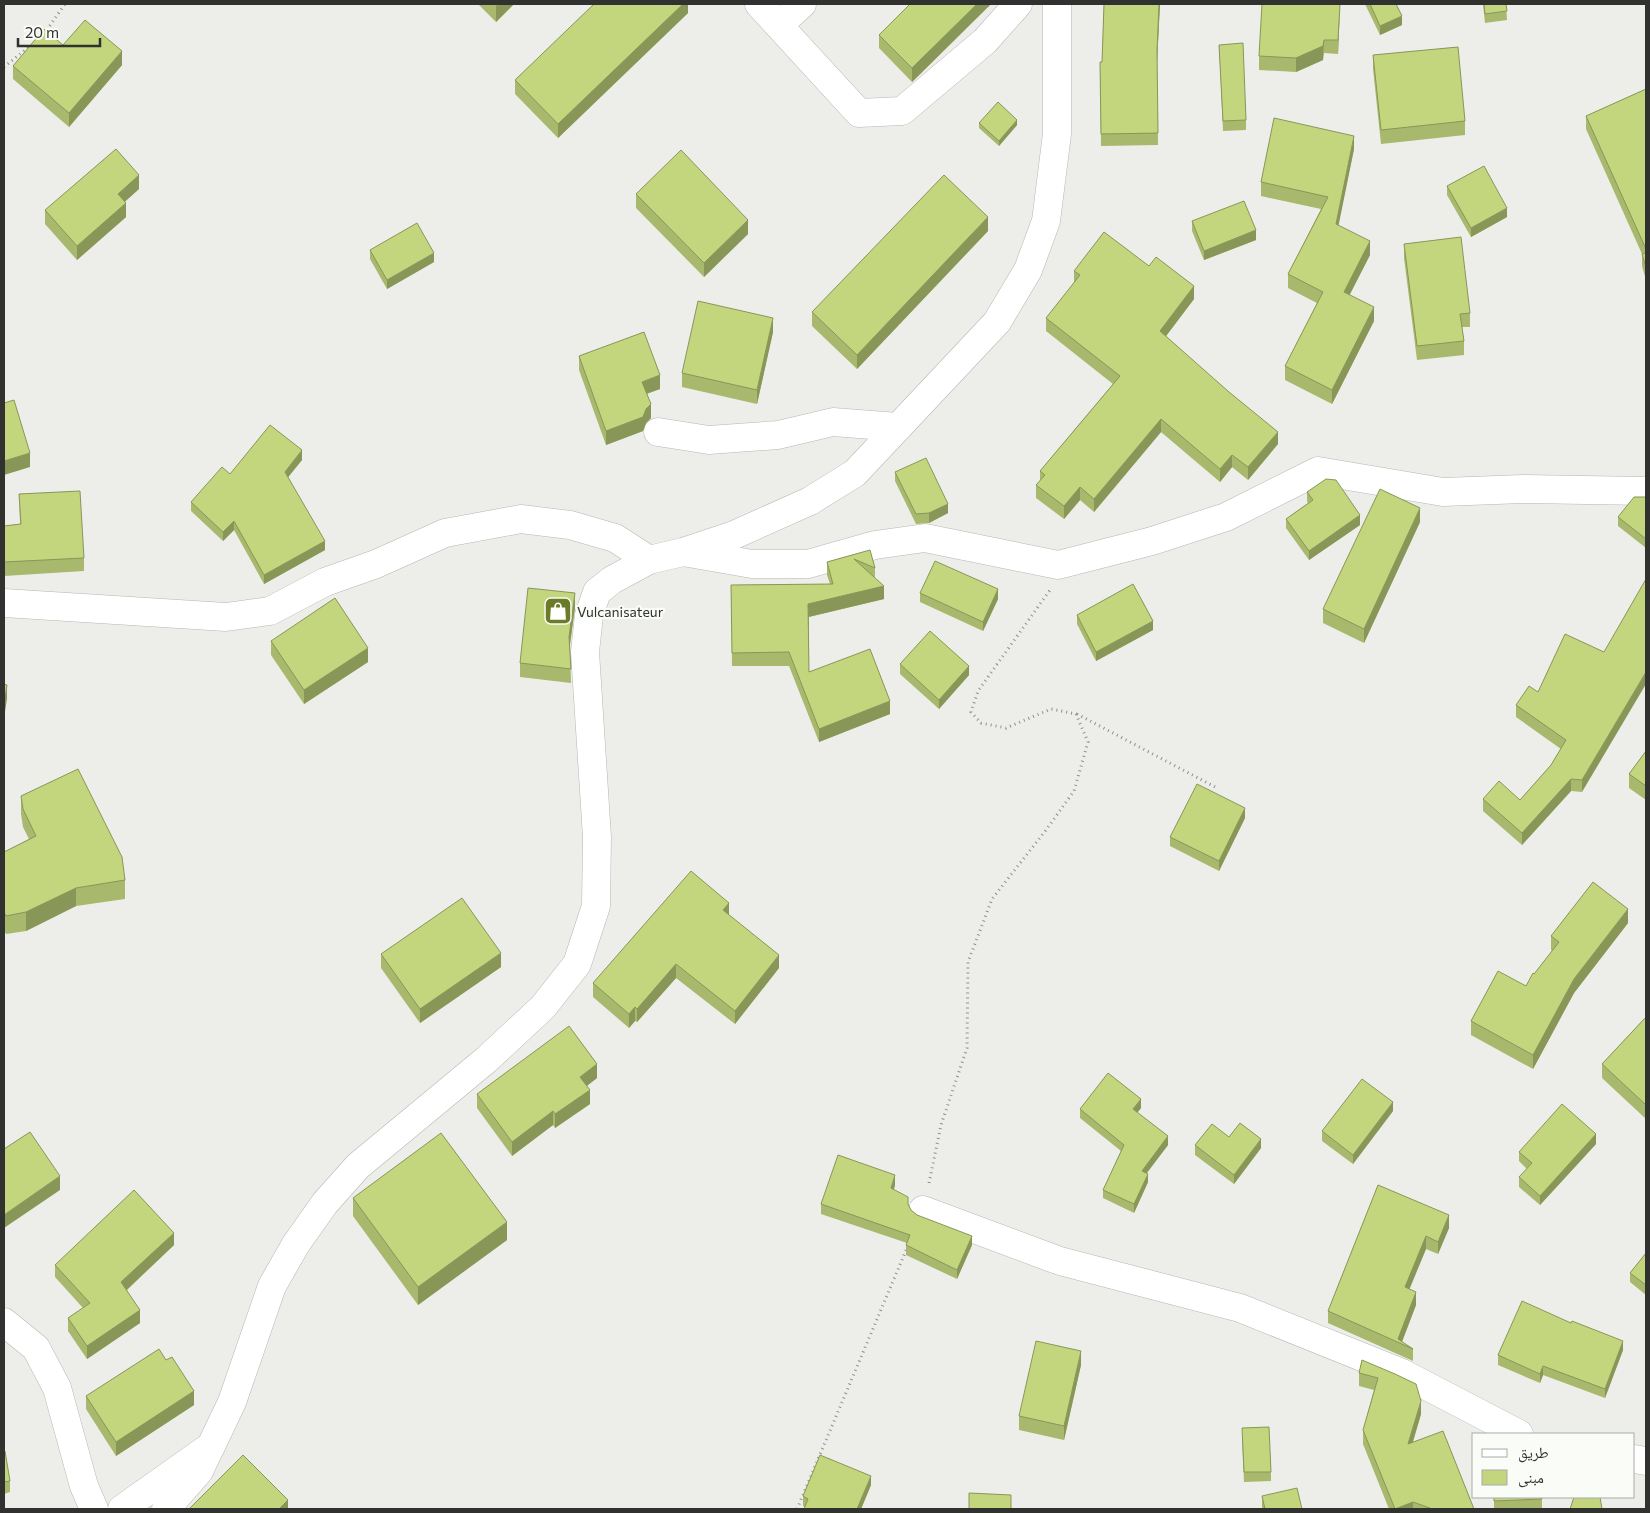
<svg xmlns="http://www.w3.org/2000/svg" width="1650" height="1513" font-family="Commissioner,'Noto Naskh Arabic',sans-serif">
	<rect width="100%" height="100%" fill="#edeeea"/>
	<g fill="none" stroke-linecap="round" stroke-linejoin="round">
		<g stroke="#b6b7b4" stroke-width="29">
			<g id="minor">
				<polyline points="759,4 859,113 902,111 985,41 1018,4"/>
				<polyline points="779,25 802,4"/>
				<polyline points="658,432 709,440 778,435 833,422 898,427"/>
				<polyline points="683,552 752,564 808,564 875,545 925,538 1058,565 1152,541 1226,517 1318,471 1443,492 1523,489 1646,491"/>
				<polyline points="4,603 226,617 270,611 325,582 376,564 445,533 521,519 570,525 615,538 649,560"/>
				<polyline points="923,1210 1060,1261 1240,1308 1402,1373 1519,1434"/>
				<polyline points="4,1322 36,1348 57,1388 84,1486 94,1509"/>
				<polyline points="1634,1459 1646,1461"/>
				<polyline points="122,1509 211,1446"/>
			</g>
		</g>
		<g stroke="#b6b7b4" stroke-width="29">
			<polyline id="major" points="166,1509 199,1471 232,1402 272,1286 296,1244 325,1203 358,1166 486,1060 543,1007 577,964 596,906 597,837 585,652 589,615 597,592 612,580 649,560 683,552 734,535 810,501 855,473 997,322 1028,270 1046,221 1057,134 1057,4"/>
		</g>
		<g stroke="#8f908d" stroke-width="3" stroke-dasharray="1 4" stroke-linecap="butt">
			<polyline points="44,34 65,4"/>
			<polyline points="4,67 30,46"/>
			<polyline points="1077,714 1217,788"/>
			<polyline points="929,1183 941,1125 967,1048 968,962 992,899 1046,830 1074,791 1088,742 1076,714 1051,709 1006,728 981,723 971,712 978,691 1050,590"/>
			<polyline points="797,1509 907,1248"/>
		</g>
		<use href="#minor" stroke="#fff" stroke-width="28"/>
		<use href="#major" stroke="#fff" stroke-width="28"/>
	</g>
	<g fill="#a8b86c">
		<polygon points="478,4 514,4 496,22"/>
		<polygon points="688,4 688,13 558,138 515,94 515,80"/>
		<polygon points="990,4 990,5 912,82 879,48 879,35"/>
		<polygon points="1104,4 1160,4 1157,60 1158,145 1101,146 1100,74 1102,62"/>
		<polygon points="1340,4 1338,54 1324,53 1323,60 1296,72 1259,70 1259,56"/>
		<polygon points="1365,4 1396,4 1402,25 1380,35"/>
		<polygon points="1483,4 1506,4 1507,20 1485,23"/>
		<polygon points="63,45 122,65 69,127 13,79 13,66"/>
		<polygon points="1219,45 1246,120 1246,130 1223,131"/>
		<polygon points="1373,55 1465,121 1465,135 1381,144 1373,69"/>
		<polygon points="1646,89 1646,280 1642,266 1642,254 1586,129 1586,116"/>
		<polygon points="979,123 1017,125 999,146 979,128"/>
		<polygon points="1354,149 1338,225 1370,255 1349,295 1374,321 1332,404 1285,380 1285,366 1317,303 1288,288 1288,274 1321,209 1261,196 1261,182"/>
		<polygon points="1447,186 1507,217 1471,237 1447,195"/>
		<polygon points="139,189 125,201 126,217 77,260 45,224 45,210"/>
		<polygon points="636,194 748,234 704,277 636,208"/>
		<polygon points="1192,221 1256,240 1204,260 1192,231"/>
		<polygon points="988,231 857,369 812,326 812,312"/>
		<polygon points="1404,244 1470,313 1470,327 1462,327 1464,341 1464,355 1417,360 1404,258"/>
		<polygon points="370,250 434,262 387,289 370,259"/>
		<polygon points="1149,266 1194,299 1166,336 1278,444 1248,480 1232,467 1220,482 1161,432 1094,512 1080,500 1064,519 1036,498 1036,485 1040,481 1040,471 1113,384 1046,331 1046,318 1074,283 1074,271"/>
		<polygon points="773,332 757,404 682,387 682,373"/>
		<polygon points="579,356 660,389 647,394 651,418 646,423 643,431 606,445 579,370"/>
		<polygon points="302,460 288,477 325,550 264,584 234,530 223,541 191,511 191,502 230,474"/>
		<polygon points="895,472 948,513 929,523 916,524 895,481"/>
		<polygon points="1307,492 1360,525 1309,560 1286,528 1286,519 1308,503 1307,501"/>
		<polygon points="19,494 84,558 84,571 4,576 4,526 20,524"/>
		<polygon points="1646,497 1646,548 1618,526 1618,517"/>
		<polygon points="1420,522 1364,643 1323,623 1323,609"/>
		<polygon points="870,550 875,568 875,578 884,599 809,617 809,672 890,714 819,742 789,666 732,666 731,585 830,584 827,575 827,562"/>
		<polygon points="920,593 998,599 983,631 920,602"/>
		<polygon points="575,607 570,646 571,683 520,677 520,663"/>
		<polygon points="1077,615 1153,630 1096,661 1077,624"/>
		<polygon points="271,641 368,662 304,704 271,655"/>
		<polygon points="1604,652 1582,792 1571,791 1522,845 1483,811 1483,799 1520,800 1551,765 1561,749 1516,717 1516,705"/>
		<polygon points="900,664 969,675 939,709 900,674"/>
		<polygon points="1646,751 1646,800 1629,788 1629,774"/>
		<polygon points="21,796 125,880 125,899 76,906 26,931 6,934 4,930 4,852 29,839 23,827 21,814"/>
		<polygon points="1245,818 1219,871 1170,846 1170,837"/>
		<polygon points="729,915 779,968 735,1024 676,978 637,1022 635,1021 629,1028 593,997 593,983"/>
		<polygon points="1628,923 1574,993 1533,1069 1471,1035 1471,1021 1526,986 1552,951 1551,950 1551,936"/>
		<polygon points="381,954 501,967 420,1023 381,968"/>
		<polygon points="1646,1017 1646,1119 1602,1078 1602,1064"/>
		<polygon points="597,1078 587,1086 590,1104 555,1128 553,1125 512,1156 477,1108 477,1094"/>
		<polygon points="1141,1108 1137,1113 1168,1145 1147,1173 1148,1182 1134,1213 1103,1198 1103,1190 1121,1151 1080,1118 1080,1109"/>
		<polygon points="1393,1111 1353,1164 1322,1141 1322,1131"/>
		<polygon points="1229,1137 1261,1148 1234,1184 1195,1155 1195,1145"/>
		<polygon points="1596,1144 1540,1205 1519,1187 1519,1177 1527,1169 1519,1161 1519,1152"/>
		<polygon points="895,1185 894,1190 908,1205 911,1210 917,1215 972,1245 957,1279 906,1255 906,1245 907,1243 821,1214 821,1204"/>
		<polygon points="1378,1185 1449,1228 1438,1254 1426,1249 1409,1289 1416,1305 1402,1342 1413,1349 1413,1361 1328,1323 1328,1311"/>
		<polygon points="353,1198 507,1240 418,1305 353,1216"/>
		<polygon points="174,1245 127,1290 140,1323 87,1359 68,1331 68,1318 83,1308 55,1277 55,1265"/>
		<polygon points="1646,1253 1646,1295 1630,1282 1630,1273"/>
		<polygon points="1623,1350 1605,1398 1543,1375 1540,1383 1498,1365 1498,1355"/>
		<polygon points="166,1360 194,1405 116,1456 86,1409 86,1396"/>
		<polygon points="1362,1360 1421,1414 1413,1442 1474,1509 1389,1509 1363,1444 1363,1430 1374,1390 1359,1386 1359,1373"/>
		<polygon points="1081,1365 1064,1440 1019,1430 1019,1416"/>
		<polygon points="1242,1437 1271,1472 1271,1481 1244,1482"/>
		<polygon points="4,1451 10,1481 10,1492 4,1494 4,1505"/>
		<polygon points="871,1485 861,1509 804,1509 805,1507 803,1506 803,1496"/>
		<polygon points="1262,1496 1302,1509 1262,1509"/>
		<polygon points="1494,1497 1542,1497 1542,1508 1494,1509"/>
	</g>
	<g fill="#889658">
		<polygon points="498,4 514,4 496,22 496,6"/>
		<polygon points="683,4 688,4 688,13 558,138 558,124"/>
		<polygon points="977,4 990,4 990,5 912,82 912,68"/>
		<polygon points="1159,4 1160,4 1157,63 1157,51"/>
		<polygon points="1340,4 1338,54 1338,40"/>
		<polygon points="1402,16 1402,25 1380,35 1380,26"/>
		<polygon points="1324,40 1323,60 1296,72 1296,58"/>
		<polygon points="122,51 122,65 69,127 69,113"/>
		<polygon points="1017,120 1017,125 999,146 999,141"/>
		<polygon points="1354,136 1354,149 1336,238 1336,224"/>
		<polygon points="139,175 139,189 118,208 118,194"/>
		<polygon points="126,203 126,217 77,260 77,246"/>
		<polygon points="1507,208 1507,217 1471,237 1471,228"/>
		<polygon points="988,217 988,231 857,369 857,355"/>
		<polygon points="748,220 748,234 704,277 704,263"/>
		<polygon points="1256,230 1256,240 1204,260 1204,251"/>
		<polygon points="1370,241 1370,255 1344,306 1344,292"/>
		<polygon points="434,253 434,262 387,289 387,280"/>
		<polygon points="1194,286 1194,299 1160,344 1160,331"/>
		<polygon points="1374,307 1374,321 1332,404 1332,390"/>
		<polygon points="773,318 773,332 757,404 757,390"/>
		<polygon points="660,375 660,389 642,395 642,382"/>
		<polygon points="651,404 651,418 646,423 643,431 606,445 606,431 646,409"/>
		<polygon points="1161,419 1161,432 1094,512 1094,499"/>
		<polygon points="1278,432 1278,444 1248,480 1248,467"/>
		<polygon points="302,450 302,460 285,481 285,472"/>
		<polygon points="30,453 30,467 4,475 4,461"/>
		<polygon points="1232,455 1232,467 1220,482 1220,469"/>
		<polygon points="1080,487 1080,500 1064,519 1064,506"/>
		<polygon points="948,504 948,513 929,523 929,513"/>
		<polygon points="1420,508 1420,522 1364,643 1364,629"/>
		<polygon points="1360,515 1360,525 1309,560 1309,551"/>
		<polygon points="234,521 234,530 223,541 223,532"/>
		<polygon points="325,541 325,550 264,584 264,575"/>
		<polygon points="884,586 884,599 808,617 808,604"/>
		<polygon points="998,589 998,599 983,631 983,622"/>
		<polygon points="575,593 575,607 569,650 569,637"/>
		<polygon points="1153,621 1153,630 1096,661 1096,652"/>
		<polygon points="368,648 368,662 304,704 304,690"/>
		<polygon points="969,666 969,675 939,709 939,700"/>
		<polygon points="1646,672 1646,684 1582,792 1582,780"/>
		<polygon points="7,685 7,699 4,718 4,704"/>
		<polygon points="890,701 890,714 819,742 819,729"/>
		<polygon points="1571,779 1571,791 1522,845 1522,833"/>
		<polygon points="1245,808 1245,818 1219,871 1219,861"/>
		<polygon points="76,888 76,906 26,931 26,912"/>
		<polygon points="729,903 729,917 723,910"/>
		<polygon points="1628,909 1628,923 1574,993 1533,1069 1533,1055 1574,979"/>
		<polygon points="501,953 501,967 420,1023 420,1009"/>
		<polygon points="779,955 779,968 735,1024 735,1011"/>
		<polygon points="676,964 676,978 637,1022 637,1009"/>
		<polygon points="635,1007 635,1021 629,1028 629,1014"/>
		<polygon points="597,1064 597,1078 580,1091 580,1077"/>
		<polygon points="590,1090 590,1104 555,1128 555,1114"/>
		<polygon points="1141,1099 1141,1108 1133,1118 1133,1109"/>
		<polygon points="1393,1102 1393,1111 1353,1164 1353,1155"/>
		<polygon points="553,1111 553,1125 512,1156 512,1142"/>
		<polygon points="1596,1134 1596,1144 1540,1205 1540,1196"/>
		<polygon points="1168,1136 1168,1145 1142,1179 1142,1171"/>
		<polygon points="1261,1139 1261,1148 1234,1184 1234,1175"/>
		<polygon points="1148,1174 1148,1182 1134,1213 1134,1204"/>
		<polygon points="895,1175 895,1185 891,1198 891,1188"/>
		<polygon points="60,1176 60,1190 4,1228 4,1215"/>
		<polygon points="1449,1215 1449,1228 1438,1254 1438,1242"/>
		<polygon points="507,1222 507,1240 418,1305 418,1287"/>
		<polygon points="174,1233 174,1245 121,1295 121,1282"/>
		<polygon points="972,1236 972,1245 957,1279 957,1270"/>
		<polygon points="1426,1236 1426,1249 1405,1300 1405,1287"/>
		<polygon points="1416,1292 1416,1305 1401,1344 1398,1339"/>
		<polygon points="140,1310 140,1323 87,1359 87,1346"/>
		<polygon points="1623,1341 1623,1350 1605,1398 1605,1389"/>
		<polygon points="1081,1351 1081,1365 1064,1440 1064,1426"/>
		<polygon points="1543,1366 1543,1375 1540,1383 1540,1374"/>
		<polygon points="194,1391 194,1405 116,1456 116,1442"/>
		<polygon points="1421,1401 1421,1414 1408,1458 1408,1444"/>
		<polygon points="871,1476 871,1485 861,1509 857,1509"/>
		<polygon points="288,1500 288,1509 279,1509"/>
		<polygon points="1413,1502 1413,1509 1396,1509"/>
	</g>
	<g fill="#c3d67e" stroke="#889658">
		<polygon points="594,4 683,4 558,124 515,80"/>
		<polygon points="910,4 977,4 912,68 879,35"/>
		<polygon points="1104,4 1159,4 1157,51 1158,133 1101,134 1100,62 1102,62"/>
		<polygon points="1262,4 1340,4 1338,40 1324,40 1323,46 1296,58 1259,56"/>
		<polygon points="1370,4 1396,4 1402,16 1380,26"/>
		<polygon points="1484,4 1506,4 1507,11 1485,14"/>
		<polygon points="85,20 122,51 69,113 13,66 44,29 63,45"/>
		<polygon points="1243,43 1246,120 1223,121 1219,45"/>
		<polygon points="1458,47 1465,121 1381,130 1373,55"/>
		<polygon points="1646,89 1646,249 1586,116"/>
		<polygon points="998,102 1017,120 999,141 979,123"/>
		<polygon points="1274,118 1354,136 1336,224 1370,241 1344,292 1374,307 1332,390 1285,366 1323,292 1288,274 1328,197 1261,182"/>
		<polygon points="116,149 139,175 118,194 126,203 77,246 45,210"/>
		<polygon points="681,150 748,220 704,263 636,194"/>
		<polygon points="1484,166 1507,208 1471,228 1447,186"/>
		<polygon points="944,175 988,217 857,355 812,312"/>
		<polygon points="1244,201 1256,230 1204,251 1192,221"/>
		<polygon points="417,223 434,253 387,280 370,250"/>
		<polygon points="1104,232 1149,266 1156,257 1194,286 1160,331 1229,392 1278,432 1248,467 1232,455 1220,469 1161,419 1094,499 1080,487 1064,506 1036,485 1045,475 1040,471 1120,376 1046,318 1080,275 1074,271"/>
		<polygon points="1461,237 1470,313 1460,314 1464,341 1417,346 1404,244"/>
		<polygon points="1646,253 1646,267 1642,254"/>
		<polygon points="698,301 773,318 757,390 682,373"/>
		<polygon points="644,332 660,375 642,382 651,404 646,409 643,417 606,431 579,356"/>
		<polygon points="14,400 30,453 4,461 4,403"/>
		<polygon points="270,425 302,450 285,472 325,541 264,575 234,521 223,532 191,502 222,467 230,474"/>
		<polygon points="926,458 948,504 929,513 916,514 895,472"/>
		<polygon points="1326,479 1336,480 1360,515 1309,551 1286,519 1313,500 1307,492"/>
		<polygon points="1380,489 1420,508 1364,629 1323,609"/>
		<polygon points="80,491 84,558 4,562 4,526 21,524 19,494"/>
		<polygon points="1634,497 1646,497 1646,539 1618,517"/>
		<polygon points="870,550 875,568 854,559 884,586 808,604 809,672 870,649 890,701 819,729 789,652 732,653 731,585 833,584 827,562"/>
		<polygon points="935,561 998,589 983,622 920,593"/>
		<polygon points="1646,579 1646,672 1582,780 1571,779 1522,833 1483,799 1499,781 1520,800 1551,765 1566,740 1516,705 1529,686 1538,692 1565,634 1604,652"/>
		<polygon points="1133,584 1153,621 1096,652 1077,615"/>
		<polygon points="528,588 575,593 569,637 571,669 520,663"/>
		<polygon points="335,598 368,648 304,690 271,641"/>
		<polygon points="930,631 969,666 939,700 900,664"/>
		<polygon points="4,684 7,685 4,704"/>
		<polygon points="1646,751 1646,786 1629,774"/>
		<polygon points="78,769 122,857 125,880 76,888 26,912 6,916 4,912 4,852 36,836 23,809 21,796"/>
		<polygon points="1197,784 1245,808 1219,861 1170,837"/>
		<polygon points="691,871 729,903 723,910 779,955 735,1011 676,964 637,1009 635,1007 629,1014 593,983"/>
		<polygon points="1593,882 1628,909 1574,979 1533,1055 1471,1021 1498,971 1526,986 1533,973 1534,974 1559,942 1551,936"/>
		<polygon points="462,898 501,953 420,1009 381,954"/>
		<polygon points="1646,1017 1646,1105 1602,1064"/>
		<polygon points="569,1026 597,1064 580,1077 590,1090 555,1114 553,1111 512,1142 477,1094"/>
		<polygon points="1108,1073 1141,1099 1133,1109 1168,1136 1142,1171 1148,1174 1134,1204 1103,1190 1124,1145 1080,1109"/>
		<polygon points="1362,1079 1393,1102 1353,1155 1322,1131"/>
		<polygon points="1562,1104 1596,1134 1540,1196 1519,1177 1532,1163 1519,1152"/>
		<polygon points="1240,1123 1261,1139 1234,1175 1195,1145 1212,1124 1229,1137"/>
		<polygon points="30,1132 60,1176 4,1215 4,1149"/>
		<polygon points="441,1133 507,1222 418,1287 353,1198"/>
		<polygon points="838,1155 895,1175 891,1188 908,1197 908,1204 911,1210 917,1215 972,1236 957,1270 906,1245 910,1235 821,1204"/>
		<polygon points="1378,1185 1449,1215 1438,1242 1426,1236 1405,1287 1416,1292 1398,1339 1413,1349 1328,1311"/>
		<polygon points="134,1190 174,1233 121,1282 140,1310 87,1346 68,1318 90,1303 55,1265"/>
		<polygon points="1646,1253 1646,1285 1630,1273"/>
		<polygon points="1522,1301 1571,1323 1572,1321 1623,1341 1605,1389 1543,1366 1540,1374 1498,1355"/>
		<polygon points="1036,1341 1081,1351 1064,1426 1019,1416"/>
		<polygon points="159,1349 166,1360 172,1357 194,1391 116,1442 86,1396"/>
		<polygon points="1362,1360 1395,1374 1416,1384 1421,1401 1408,1444 1443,1431 1474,1509 1430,1509 1430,1508 1413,1502 1395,1509 1363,1430 1378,1378 1359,1373"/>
		<polygon points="1269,1427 1271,1472 1244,1472 1242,1428"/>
		<polygon points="4,1451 5,1451 10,1481 4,1482"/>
		<polygon points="243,1455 288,1500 279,1509 189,1509"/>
		<polygon points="820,1455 871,1476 857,1509 804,1509 808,1499 803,1496"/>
		<polygon points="1297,1488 1302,1509 1265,1509 1262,1496"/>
		<polygon points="969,1493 1011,1495 1011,1509 969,1509"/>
		<polygon points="1494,1497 1542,1497 1542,1499 1494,1501"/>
		<polygon points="1574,1497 1600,1497 1602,1509 1570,1509"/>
	</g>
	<defs>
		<g id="shop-square" transform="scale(1.4375)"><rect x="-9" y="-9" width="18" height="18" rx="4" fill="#6c7b28" stroke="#fafcf8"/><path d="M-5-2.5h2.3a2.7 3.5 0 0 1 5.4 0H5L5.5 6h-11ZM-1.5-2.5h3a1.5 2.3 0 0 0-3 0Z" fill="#fff"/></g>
	</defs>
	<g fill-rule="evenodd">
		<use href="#shop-square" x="558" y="611"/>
	</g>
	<g text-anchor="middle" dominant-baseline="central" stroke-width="4.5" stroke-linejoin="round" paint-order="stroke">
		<g font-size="14" fill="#313230" stroke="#fafcf8" text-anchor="start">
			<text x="577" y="611">Vulcanisateur</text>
		</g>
	</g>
	<rect width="1650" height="1513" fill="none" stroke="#313230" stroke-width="10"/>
	<rect x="1472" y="1433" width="162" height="65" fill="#fafcf8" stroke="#aaaba8"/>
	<rect x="1482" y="1449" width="25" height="8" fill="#ffffff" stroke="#aaaba8"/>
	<text x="1518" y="1458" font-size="15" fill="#313230">طريق</text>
	<rect x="1482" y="1470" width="25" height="15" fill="#c3d67e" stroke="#aaaba8"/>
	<text x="1518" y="1483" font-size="15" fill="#313230">مبنى</text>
	<path d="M18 38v8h82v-8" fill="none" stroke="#313230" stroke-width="2.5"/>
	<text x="25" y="38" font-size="15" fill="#313230" stroke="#fafcf8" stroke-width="4" paint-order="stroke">20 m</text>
</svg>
